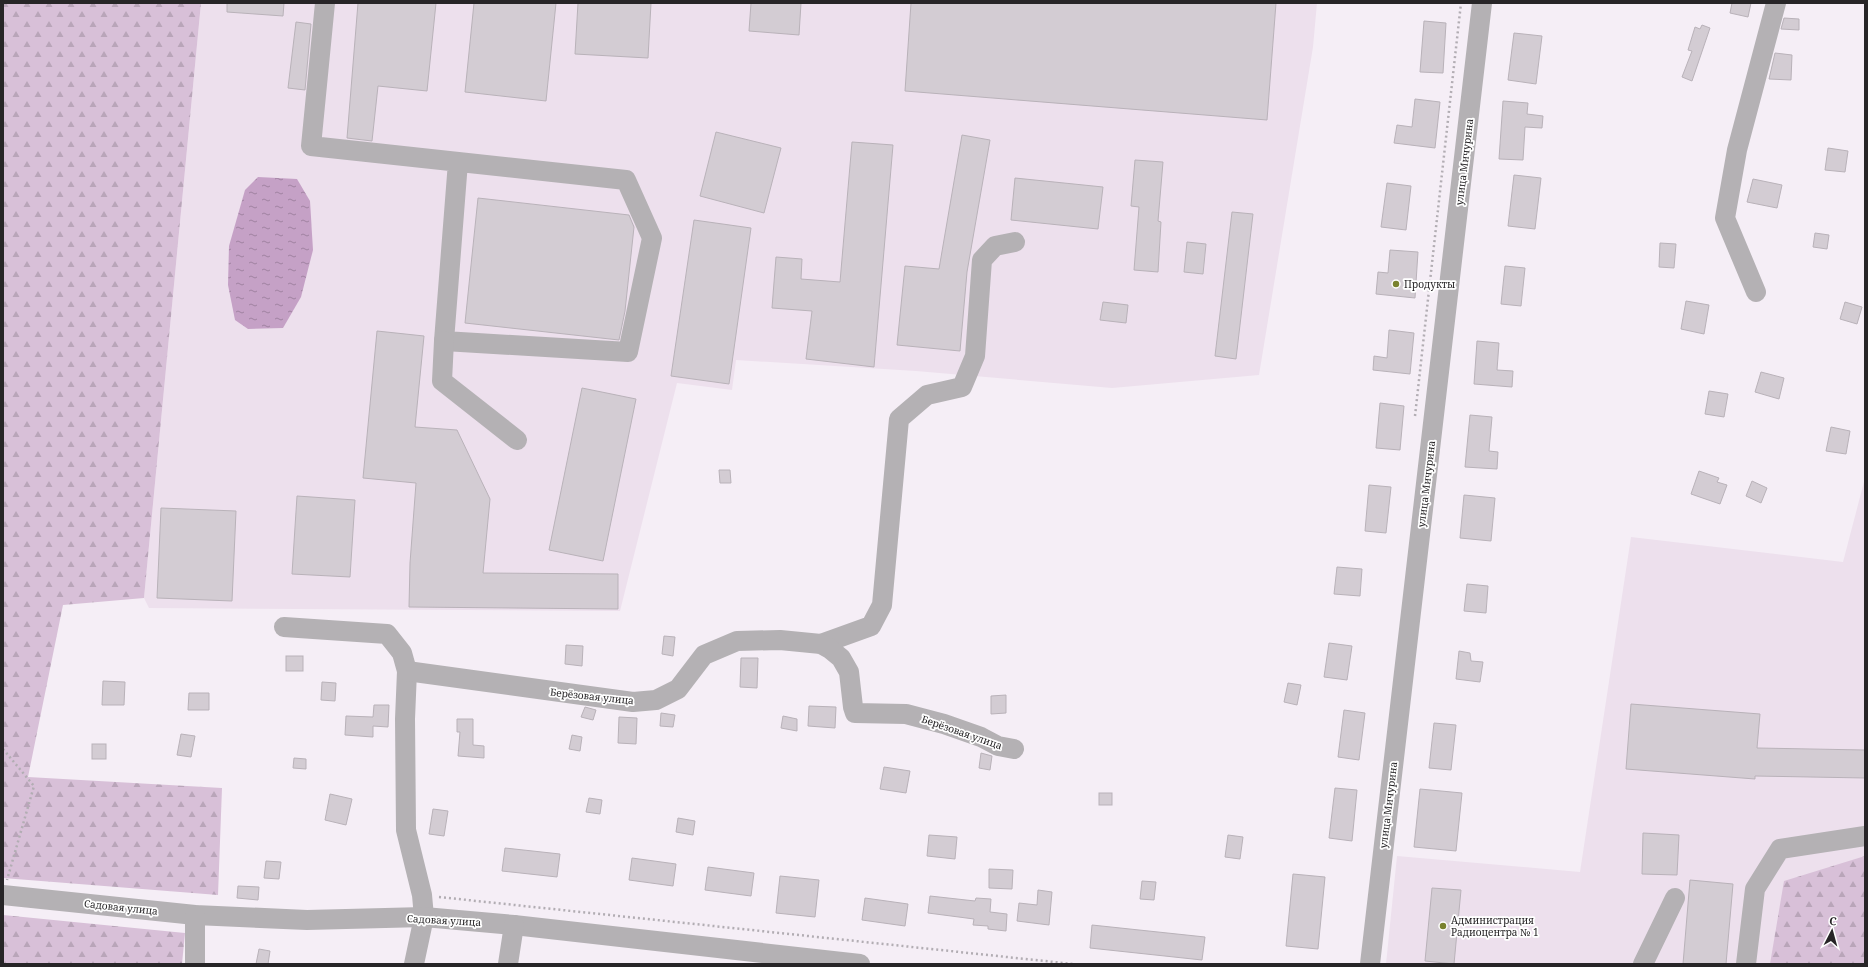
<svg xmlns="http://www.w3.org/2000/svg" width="1868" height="967" font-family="'Noto Serif',serif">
	<defs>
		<pattern id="forest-firs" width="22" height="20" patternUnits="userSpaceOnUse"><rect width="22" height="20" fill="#d8c0d8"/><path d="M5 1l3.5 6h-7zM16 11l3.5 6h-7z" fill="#b9a5b9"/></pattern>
		<pattern id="water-ripples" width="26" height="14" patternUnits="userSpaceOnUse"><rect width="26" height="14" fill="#c5a1c6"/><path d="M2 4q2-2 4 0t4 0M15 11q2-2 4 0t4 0" fill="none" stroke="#a083a1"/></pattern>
	</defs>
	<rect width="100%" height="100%" fill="#f5eef6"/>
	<g fill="#ede0ed">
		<polygon points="201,3 1317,3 1313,47 1259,375 1112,388 916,371 736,360 732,390 677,383 620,611 149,608 144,598"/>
		<polygon points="1865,478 1865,964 1386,964 1397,856 1580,872 1631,537 1843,562"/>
	</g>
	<g fill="url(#forest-firs)">
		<polygon points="3,3 201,3 144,598 63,605 28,777 222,788 218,895 3,878"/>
		<polygon points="1865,856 1865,964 1770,964 1784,881"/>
		<polygon points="3,915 185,933 182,964 3,964"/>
	</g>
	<polygon fill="url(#water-ripples)" points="258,177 297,179 310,201 313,250 301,297 283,328 248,329 235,320 228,285 229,246 245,190"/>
	<g fill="#d3ccd3" stroke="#b9b2b9">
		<polygon points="227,3 284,3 283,16 227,12"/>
		<polygon points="358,3 436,3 427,91 378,86 372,141 347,138"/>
		<polygon points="474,3 556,3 546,101 465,92"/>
		<polygon points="578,3 651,3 648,58 575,54"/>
		<polygon points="751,3 801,3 799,35 749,31"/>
		<polygon points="911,3 1276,3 1267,120 905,91"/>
		<polygon points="1732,3 1751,3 1748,17 1730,13"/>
		<polygon points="1784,18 1799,19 1799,30 1781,29"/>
		<polygon points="1424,21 1446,23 1443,73 1420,72"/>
		<polygon points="296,22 311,24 305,90 288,88"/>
		<polygon points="1702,25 1710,28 1692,81 1682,77 1692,51 1688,50 1695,27 1700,29"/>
		<polygon points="1514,33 1542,36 1536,84 1508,80"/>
		<polygon points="1775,53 1792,55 1791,80 1769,79"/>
		<polygon points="1415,99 1440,102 1435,148 1394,143 1397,125 1412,127"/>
		<polygon points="1503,101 1528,103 1527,114 1543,116 1542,128 1525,127 1523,160 1499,159"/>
		<polygon points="716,132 781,148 764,213 700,196"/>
		<polygon points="962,135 990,140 967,272 960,351 897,345 905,266 939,269"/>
		<polygon points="852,142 893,145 874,367 806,359 812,311 772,308 776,257 802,259 801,279 840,282"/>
		<polygon points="1828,148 1848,151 1845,172 1825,170"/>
		<polygon points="1135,160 1163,162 1158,221 1161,222 1158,272 1134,270 1139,207 1131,206"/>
		<polygon points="1514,175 1541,178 1535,229 1508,226"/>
		<polygon points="1015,178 1103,187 1098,229 1011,220"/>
		<polygon points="1753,179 1782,185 1777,208 1747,202"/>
		<polygon points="1387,183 1411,186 1406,230 1381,227"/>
		<polygon points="478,198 629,215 634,227 625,311 619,340 465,323"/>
		<polygon points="1232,212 1253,214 1236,359 1215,356"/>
		<polygon points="694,220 751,228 729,384 671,376"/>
		<polygon points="1815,233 1829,235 1827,249 1813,247"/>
		<polygon points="1187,242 1206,244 1203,274 1184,272"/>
		<polygon points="1660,243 1676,244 1674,268 1659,267"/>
		<polygon points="1390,250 1418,252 1415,298 1376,294 1378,272 1388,273"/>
		<polygon points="1505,266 1525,268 1521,306 1501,304"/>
		<polygon points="1686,301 1709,305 1704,334 1681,329"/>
		<polygon points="1103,302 1128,305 1126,323 1100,320"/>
		<polygon points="1845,302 1862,307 1857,324 1840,319"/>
		<polygon points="1389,330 1414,333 1410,374 1373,370 1374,356 1387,358"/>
		<polygon points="377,331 424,336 415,427 457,430 490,499 483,573 618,574 618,609 409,607 410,563 416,483 363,478"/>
		<polygon points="1477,341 1499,343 1497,370 1513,371 1512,387 1474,384"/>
		<polygon points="1761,372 1784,378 1779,399 1755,392"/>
		<polygon points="582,388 636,399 603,561 549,550"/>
		<polygon points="1709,391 1728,394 1724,417 1705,414"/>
		<polygon points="1380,403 1404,406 1400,450 1376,448"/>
		<polygon points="1470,415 1492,417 1489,451 1498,452 1497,469 1465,467"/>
		<polygon points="1831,427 1850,431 1846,454 1826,451"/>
		<polygon points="719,470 730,470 731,483 720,483"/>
		<polygon points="1699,471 1719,478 1717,482 1727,485 1720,504 1691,494"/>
		<polygon points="1752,481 1767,488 1761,503 1746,496"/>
		<polygon points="1369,485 1391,487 1386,533 1365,531"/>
		<polygon points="1464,495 1495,498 1491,541 1460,538"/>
		<polygon points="297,496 355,500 350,577 292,574"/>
		<polygon points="161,508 236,511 232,601 157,598"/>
		<polygon points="1337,567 1362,569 1360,596 1334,594"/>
		<polygon points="1467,584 1488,586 1486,613 1464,611"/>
		<polygon points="664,636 675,637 673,656 662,654"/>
		<polygon points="1329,643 1352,646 1347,680 1324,677"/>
		<polygon points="566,645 583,646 582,666 565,664"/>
		<polygon points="1459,651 1470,653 1471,661 1483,662 1480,682 1456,679"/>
		<rect x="286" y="656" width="17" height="15"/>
		<polygon points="741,658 758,658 757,688 740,687"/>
		<polygon points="103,681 125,682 124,705 102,705"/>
		<polygon points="322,682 336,683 335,701 321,700"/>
		<polygon points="1288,683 1301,685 1297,705 1284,702"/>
		<polygon points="189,693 209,693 209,710 188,710"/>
		<polygon points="1006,695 1006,713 991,714 991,696"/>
		<polygon points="1631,704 1760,714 1757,748 1865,750 1865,778 1755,776 1755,779 1626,769"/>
		<polygon points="374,705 389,705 388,727 373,726 373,737 345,735 346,716 373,717"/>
		<polygon points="809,706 836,707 835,728 808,726"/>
		<polygon points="585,707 596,710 593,720 581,717"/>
		<polygon points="1344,710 1365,713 1359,760 1338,757"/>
		<polygon points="661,713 675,715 673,727 660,726"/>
		<polygon points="783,716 797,719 797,731 781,728"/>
		<polygon points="619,717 637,718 636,744 618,743"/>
		<polygon points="457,719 473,719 473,745 484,746 484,758 458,756 460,732 457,732"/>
		<polygon points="1434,723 1456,725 1451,770 1429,768"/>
		<polygon points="181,734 195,736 191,757 177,755"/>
		<polygon points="572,735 582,737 580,751 569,749"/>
		<rect x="92" y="744" width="14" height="15"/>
		<polygon points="981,753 992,756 990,770 979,768"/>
		<polygon points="294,758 306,759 306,769 293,768"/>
		<polygon points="884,767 910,771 906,793 880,789"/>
		<polygon points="1335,788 1357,790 1352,841 1329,838"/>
		<polygon points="1420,789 1462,793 1456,851 1414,847"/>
		<rect x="1099" y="793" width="13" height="12"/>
		<polygon points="330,794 352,799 346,825 325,820"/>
		<polygon points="589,798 602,800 600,814 586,812"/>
		<polygon points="433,809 448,811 444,836 429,834"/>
		<polygon points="678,818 695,821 693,835 676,832"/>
		<polygon points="1643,833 1679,835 1677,875 1642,874"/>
		<polygon points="929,835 957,837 955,859 927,856"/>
		<polygon points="1228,835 1243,837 1240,859 1225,857"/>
		<polygon points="505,848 560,854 557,877 502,871"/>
		<polygon points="632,858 676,864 673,886 629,880"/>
		<polygon points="266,861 281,862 279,879 264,878"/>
		<polygon points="708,867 754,873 751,896 705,890"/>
		<polygon points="989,869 1013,870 1012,889 989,888"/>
		<polygon points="1293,874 1325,877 1318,949 1286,946"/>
		<polygon points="780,876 819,880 815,917 776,913"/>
		<polygon points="1690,880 1733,884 1726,964 1683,964"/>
		<polygon points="1142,881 1156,882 1154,900 1140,899"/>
		<polygon points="238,886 259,887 258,900 237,898"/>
		<polygon points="1432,888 1461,890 1454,964 1425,961"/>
		<polygon points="1038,890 1052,892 1049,925 1017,921 1019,903 1037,905"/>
		<polygon points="930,896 975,901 976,898 991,899 990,912 1007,914 1006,931 988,929 988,926 973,925 974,919 928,913"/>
		<polygon points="865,898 908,904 905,926 862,920"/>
		<polygon points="1092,925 1205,937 1202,960 1090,948"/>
		<polygon points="259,949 270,951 268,964 256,964"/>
	</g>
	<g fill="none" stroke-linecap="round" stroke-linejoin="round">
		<g stroke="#b2adb3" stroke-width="2.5" stroke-dasharray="2 3" stroke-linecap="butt">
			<polyline points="1415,416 1461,3"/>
			<polyline points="3,749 34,786 7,880"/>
			<polyline points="439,897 1073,964"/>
		</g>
		<g stroke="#b4b1b4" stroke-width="20">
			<polyline points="325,3 311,146 626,180 652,238 628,352 444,341 458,162"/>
			<polyline points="1756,292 1725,218 1737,150 1776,3"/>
			<polyline points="444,341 442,381 517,440"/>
			<polyline points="284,627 387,634 402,653 407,671 405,719 406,830 422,895 424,917 414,964"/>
			<polyline points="821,644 871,626 882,605 899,419 927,395 962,387 975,356 982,260 995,246 1015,242"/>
			<polyline points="407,671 633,702 656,700 678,689 704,655 737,641 780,640 821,644 830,649 841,658 849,672 853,707 855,713 906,714 944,724 981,737 998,746 1014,749"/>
			<polyline points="3,895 195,915 307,920 424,917 514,925 860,964"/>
			<polyline points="195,964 195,915"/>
			<polyline points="508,964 514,925"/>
			<polyline points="1370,964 1482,3"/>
			<polyline points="1643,964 1675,898"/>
			<polyline points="1746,964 1755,889 1780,849 1865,836"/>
		</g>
	</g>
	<g fill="#79822e" stroke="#fff" stroke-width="1.5">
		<circle cx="1396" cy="284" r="4"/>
		<circle cx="1443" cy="926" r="4"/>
	</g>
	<g text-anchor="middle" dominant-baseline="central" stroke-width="3.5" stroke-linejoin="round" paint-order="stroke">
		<g font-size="10" fill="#272527" stroke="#fff">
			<text transform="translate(1464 162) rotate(-83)">улица Мичурина</text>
			<text transform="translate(1426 484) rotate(-83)">улица Мичурина</text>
			<text transform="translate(592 696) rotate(6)">Берёзовая улица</text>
			<text transform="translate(962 732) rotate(19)">Берёзовая улица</text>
			<text transform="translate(1388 805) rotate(-83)">улица Мичурина</text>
			<text transform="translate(121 907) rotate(6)">Садовая улица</text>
			<text transform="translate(444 920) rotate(3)">Садовая улица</text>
		</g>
		<g font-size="10" fill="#272527" stroke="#fff" text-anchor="start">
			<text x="1404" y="284">Продукты</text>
			<text x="1451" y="920">Администрация<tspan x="1451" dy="12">Радиоцентра № 1</tspan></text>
		</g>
	</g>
	<rect width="1868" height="967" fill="none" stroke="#272527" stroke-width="8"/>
	<g transform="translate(1832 931) rotate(6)" stroke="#ffffff" stroke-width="3" paint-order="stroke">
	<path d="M0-3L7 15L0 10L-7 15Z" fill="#272527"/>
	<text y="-6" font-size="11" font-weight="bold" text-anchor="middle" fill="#272527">С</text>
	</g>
</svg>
